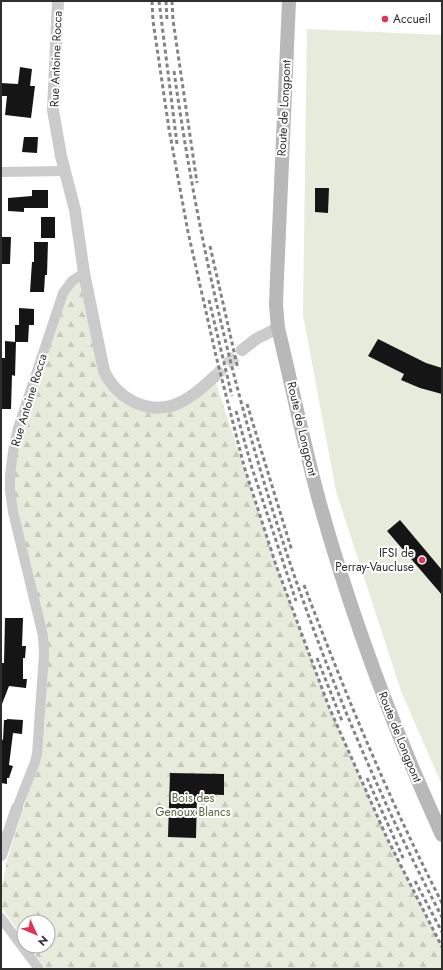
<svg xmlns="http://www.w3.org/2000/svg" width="443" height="970" font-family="Jost,sans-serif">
	<defs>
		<pattern id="forest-firs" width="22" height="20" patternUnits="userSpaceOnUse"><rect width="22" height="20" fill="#e6ebdb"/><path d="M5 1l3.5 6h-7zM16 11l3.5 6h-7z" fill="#c6cabc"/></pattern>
	</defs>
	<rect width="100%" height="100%" fill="#fff"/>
	<polygon fill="#e6ebdb" points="307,29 442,35 442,785 401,691 336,491 303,315"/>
	<polygon fill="url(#forest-firs)" points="84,273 115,388 159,408 214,377 276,565 329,707 387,838 442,947 442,969 46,969 29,946 48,946 48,922 24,922 24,939 1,907 1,893 7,860 24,807 37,754 44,654 17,527 11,460 63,293"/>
	<g fill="#151515">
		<polygon points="20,67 32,69 30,86 35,86 31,118 5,115 7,96 1,96 1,83 18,84"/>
		<polygon points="24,137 38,137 37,153 22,152"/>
		<polygon points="315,188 329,188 328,213 315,212"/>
		<polygon points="32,190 48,190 48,208 24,208 24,212 8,211 8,198 32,196"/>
		<rect x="41" y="217" width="14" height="21"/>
		<polygon points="2,237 11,237 10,264 2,264"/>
		<polygon points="34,242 48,242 47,275 45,275 44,292 30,292 32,262 34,262"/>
		<polygon points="19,308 34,309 34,325 29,325 28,342 15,342 15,325 19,325"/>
		<polygon points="378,339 426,363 442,368 442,394 420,388 401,380 404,374 368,356"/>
		<polygon points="5,341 16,342 15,376 12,375 11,409 1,409 1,358 5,358"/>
		<polygon points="400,520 442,570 442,595 387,531"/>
		<polygon points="5,618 23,618 22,646 26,646 25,658 23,658 23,679 27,679 26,688 9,686 2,704 1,704 1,663 4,663"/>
		<polygon points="7,719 23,720 22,734 13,733 9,765 13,766 9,778 7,778 7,784 1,783 1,739 3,740 4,720 7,720"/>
		<polygon points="170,773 224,774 224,795 197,794 196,838 168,837"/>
	</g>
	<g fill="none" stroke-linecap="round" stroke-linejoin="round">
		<polyline stroke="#d5d5d5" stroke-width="12" stroke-dasharray="12 6" stroke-linecap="butt" points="214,377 242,350"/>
		<g stroke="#cbcbcb" stroke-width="10">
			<polyline points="1,172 64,171"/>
			<polyline points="17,808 35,762 37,754 44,654 43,636 13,512 10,490 10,475 14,445 18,428 63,293 72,281 84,273"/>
			<polyline points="1,918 39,969"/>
		</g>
		<g stroke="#cbcbcb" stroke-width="12">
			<path d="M58,1L53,110L61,156L75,210L84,273L104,371C118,400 152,418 183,401C195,395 205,385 214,377"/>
			<polyline points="242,350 256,339 278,328"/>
			<polyline points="1,855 17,808"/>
		</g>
		<path stroke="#b8b8b8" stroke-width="14" d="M289,1L277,277L276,305L278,328C292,386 304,446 320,504C352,618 393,728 442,835"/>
		<g stroke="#838383" stroke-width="3" stroke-dasharray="4 3" stroke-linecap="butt">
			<polyline points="152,1 153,21 169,129 188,232 216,356 244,466 276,565 329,707 387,838 442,947"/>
			<polyline points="159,1 177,144"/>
			<polyline points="166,1 167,21"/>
			<polyline points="172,1 173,20 197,183"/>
			<path d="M174,71C215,365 303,654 442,917"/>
			<polyline points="210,246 238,369"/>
			<polyline points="209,300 232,396"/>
			<polyline points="247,404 292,551"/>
			<polyline points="236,411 252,468 296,601"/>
			<path d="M304,585C345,693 389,800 442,903"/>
			<polyline points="317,658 342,721"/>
			<polyline points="367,778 404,860"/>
			<polyline points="415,881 442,932"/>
		</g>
	</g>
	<g fill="#e13357" stroke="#fff" stroke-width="1.5">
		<circle cx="385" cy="19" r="4"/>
		<circle cx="422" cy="560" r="4"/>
	</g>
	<g text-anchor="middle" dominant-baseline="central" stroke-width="4" stroke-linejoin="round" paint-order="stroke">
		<g font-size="12" fill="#2e2e2e" stroke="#fff" text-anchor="start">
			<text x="393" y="19">Accueil</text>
			<text x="414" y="553" text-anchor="end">IFSI de<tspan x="414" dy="14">Perray-Vaucluse</tspan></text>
		</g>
		<g font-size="12" fill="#2e2e2e" stroke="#fff">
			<text transform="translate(56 59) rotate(-88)">Rue Antoine Rocca</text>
			<text transform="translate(284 108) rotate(-87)">Route de Longpont</text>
			<text transform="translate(29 400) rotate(-73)">Rue Antoine Rocca</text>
			<text transform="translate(302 429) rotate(77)">Route de Longpont</text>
			<text transform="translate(400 737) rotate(68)">Route de Longpont</text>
		</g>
		<g font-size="12" fill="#57683c" stroke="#fff">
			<text x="193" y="798">Bois des<tspan x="193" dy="14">Genoux Blancs</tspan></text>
		</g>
	</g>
	<rect width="443" height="970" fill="none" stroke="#2e2e2e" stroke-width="4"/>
	<g transform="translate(36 934) rotate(134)"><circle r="19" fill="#ffffff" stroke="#ababab"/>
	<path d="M0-3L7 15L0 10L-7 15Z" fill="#e13357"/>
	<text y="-6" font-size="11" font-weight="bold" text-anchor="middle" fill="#2e2e2e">N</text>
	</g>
</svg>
